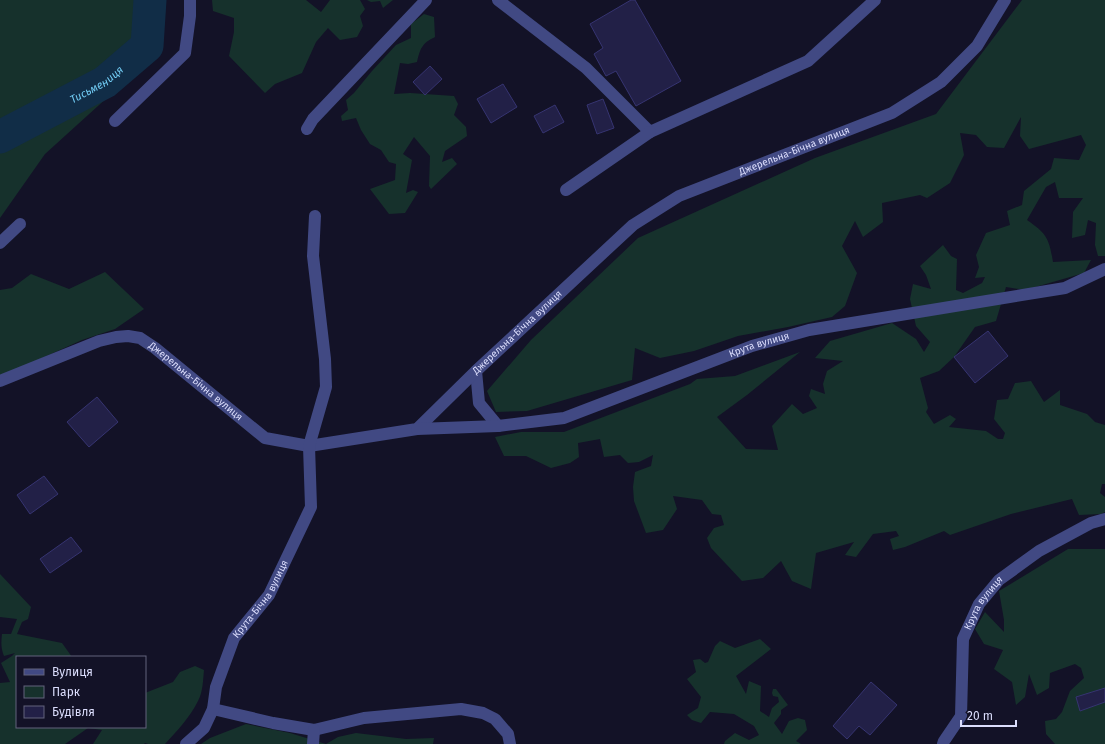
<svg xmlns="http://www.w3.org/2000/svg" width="1105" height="744" font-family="'Fira Sans',sans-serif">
	<rect width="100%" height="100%" fill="#131227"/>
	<g fill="#16312c">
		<polygon points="0,0 162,0 152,57 45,154 0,218"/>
		<polygon points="212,0 306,0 321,12 330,0 360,0 365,9 360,16 363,26 357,37 340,40 328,28 316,42 302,73 275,84 265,93 229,56 234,32 234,18 213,11"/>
		<polygon points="367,0 393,0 383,8 380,1 371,2"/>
		<path d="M1022,0H1105V256H1098L1095,245L1096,223L1088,220L1085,235L1072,238L1073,212L1083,198H1059L1055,182L1046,187L1027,220C1047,234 1049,238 1053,262L1091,260L1084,273L1025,290L1006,287L996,321L975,327L954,357L939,371L920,378L928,408L926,412L934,424L950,415L956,419L949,427L986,431L998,439H1003L1005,433L994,419L997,400L1008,399L1015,383L1031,381L1044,402L1060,390V405L1087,414L1095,422L1105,425V484H1102L1100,493L1105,497V512L1101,514L1079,515L1072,499L1011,514L950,535L944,531L905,547L893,550L890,539L899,536L896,531L873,534L856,557L845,555L854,542L816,553L811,589L792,581L781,561L763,578L742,581L711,548L707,538L714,528L724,525L721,515L712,514L702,500L673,496L677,509L663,530L646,533L634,501L633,487L635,472L651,466L653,455L639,462L628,463L620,455L604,457L600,439L578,443L579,457L570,463L551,468L526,456H504L495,437L521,432H564L690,384L697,379L735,376L800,352L747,395L717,417L746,449L778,450L772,426L792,404L803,414L817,408L809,396L811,389L825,394L823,384L827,371L843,361L815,358L830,341L892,323L916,339L924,352L930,342L916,326L910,299L913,284L931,289L926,275L920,266L943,245L951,256L957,259L956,290L963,293L982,283L985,277L975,278L979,267L976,255L986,233L1010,225L1007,211L1022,205L1024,191L1051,169L1054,158L1079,160L1086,145L1081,135L1029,149L1020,136L1021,117L1004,148L987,147L976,135L960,133L964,155L950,183L927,198L920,195L882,203L883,222L863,237L855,221L842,246L857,273L845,306L832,317L788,327L738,336L694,351L660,358L635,348L632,380L527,411L496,412L487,391L531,340L638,238L815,158L936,114Z"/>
		<path d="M424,14L434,17L435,37C422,43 420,49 417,62L408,64L400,63L394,94L410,93L454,96L458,104L454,115L466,127L467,136L445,151L442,162L452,158L457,164L431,189L429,186L430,156L414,137L403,154L412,160L406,193L413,190L418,192L405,213L389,214L370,189L395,180L396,164L389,162L381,150L370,144L361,130L356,118L342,121L341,116L348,110L346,100L354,93L372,71L396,45L411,38V24Z"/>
		<polygon points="105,272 144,309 115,329 82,340 0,377 0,290 12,288 31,274 69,289"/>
		<polygon points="1068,549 1105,549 1105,744 1055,744 1046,734 1045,721 1056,719 1062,712 1070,691 1084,678 1081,668 1075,664 1050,673 1049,688 1037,695 1029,674 1025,697 1016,705 1012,682 994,669 1003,650 984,644 975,629 985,612 1004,632 1004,620 999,591"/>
		<path d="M0,574L31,607L28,619L22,622L17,634L62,643L72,657H17V727H145V693L173,682L180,672L195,666L204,670C203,680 203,692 198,701C190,717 177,731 165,744H148L145,743L144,744H93L102,730L88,728L65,744H0V683L10,682L1,663L12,656L15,653L4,656C1,648 1,643 2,634H11L17,619L0,617Z"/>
		<polygon points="760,639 771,649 736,676 746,694 749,681 761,686 760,711 769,717 772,708 779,702 778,697 773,696 772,693 773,689 776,689 788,705 781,710 781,714 774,723 782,734 789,721 798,718 805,720 807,730 796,741 801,744 724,744 725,741 735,733 749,740 759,735 754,726 734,714 710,712 701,723 692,720 687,715 698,708 701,697 687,679 696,672 693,660 700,659 705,663 708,662 715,646 720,641 735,648"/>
		<polygon points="246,724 290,733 326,744 338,737 356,733 406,739 434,738 433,744 201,744 210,738"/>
	</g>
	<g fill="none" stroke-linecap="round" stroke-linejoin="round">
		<path stroke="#112d47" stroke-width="33" id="s1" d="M0,137L105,82L147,46L150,0"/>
	</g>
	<g fill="#222047" stroke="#363471">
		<polygon points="631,0 635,0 681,81 636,106 616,71 606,76 594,54 603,48 590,24"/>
		<polygon points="430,66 442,79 425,95 413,82"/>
		<polygon points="503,84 517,107 491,123 477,99"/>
		<polygon points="603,99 614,128 597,134 587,105"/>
		<polygon points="555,105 564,122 543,133 534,116"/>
		<polygon points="988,331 1008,356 975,383 954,357"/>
		<polygon points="97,397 118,422 89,447 67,422"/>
		<polygon points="44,476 58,494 30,514 17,495"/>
		<polygon points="71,537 82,551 50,573 40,559"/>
		<polygon points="871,682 897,705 870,735 859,726 847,739 833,726"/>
		<polygon points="1105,688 1105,702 1080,711 1076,697"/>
	</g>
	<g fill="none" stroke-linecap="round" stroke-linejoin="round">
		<g stroke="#414983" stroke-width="12">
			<polyline points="498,0 586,68 650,132 808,61 875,0"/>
			<polyline points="115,121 185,53 190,16 190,0"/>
			<polyline points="307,129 313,119 426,0"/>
			<polyline points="566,190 650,132"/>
			<polyline points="0,243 20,224"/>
			<polyline points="476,371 479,403 498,426"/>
			<path id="s2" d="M0,381L99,341L116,337L128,336L140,338L155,348L265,438L309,446L417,429L476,371L633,225L679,196L892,113L941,82L977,46L1005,0"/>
			<path id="s3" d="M417,429L498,426L564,418L752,346L809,330L1065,288L1105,269"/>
			<polyline points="213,709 273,723 314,730 364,718 461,709 483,713 495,719 508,734 510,744"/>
			<path id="s4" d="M186,744L204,728L213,709L216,687L234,638L269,595L311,507L309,446L326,387L325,359L313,256L315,216"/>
			<polyline points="313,744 314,730"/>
			<path id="s5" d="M943,744L944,741L961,716L963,639L979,604L999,580L1039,551L1091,523L1105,519"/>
		</g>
	</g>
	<g text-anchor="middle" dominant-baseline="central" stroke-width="3" stroke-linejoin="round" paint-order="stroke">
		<g font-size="10" fill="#dbddfc" stroke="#131227">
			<text stroke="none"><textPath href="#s2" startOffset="938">Джерельна-Бічна вулиця</textPath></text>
			<text stroke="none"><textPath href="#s2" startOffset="602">Джерельна-Бічна вулиця</textPath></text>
			<text stroke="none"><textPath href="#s3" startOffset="356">Крута вулиця</textPath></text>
			<text stroke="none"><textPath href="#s2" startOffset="219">Джерельна-Бічна вулиця</textPath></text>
			<text stroke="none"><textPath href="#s4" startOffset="167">Крута-Бічна вулиця</textPath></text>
			<text stroke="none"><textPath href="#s5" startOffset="152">Крута вулиця</textPath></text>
		</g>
		<g font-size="11" font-style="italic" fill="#72ccf4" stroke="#131227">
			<text stroke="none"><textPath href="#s1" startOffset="110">Тисьмениця</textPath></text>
		</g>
	</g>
	<rect x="16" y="656" width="130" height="72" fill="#131227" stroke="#63637c"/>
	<rect x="24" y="669" width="20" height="6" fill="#414983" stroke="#63637c"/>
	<text x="52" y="676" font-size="12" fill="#dbddfc">Вулиця</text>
	<rect x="24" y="686" width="20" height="12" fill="#16312c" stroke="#63637c"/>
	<text x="52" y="696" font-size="12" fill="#dbddfc">Парк</text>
	<rect x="24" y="706" width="20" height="12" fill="#222047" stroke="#63637c"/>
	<text x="52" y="716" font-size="12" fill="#dbddfc">Будівля</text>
	<path d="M961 720v6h55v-6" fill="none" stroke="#dbddfc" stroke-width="2"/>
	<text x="967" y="720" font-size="12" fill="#dbddfc" stroke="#131227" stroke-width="3" paint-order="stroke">20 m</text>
</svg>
